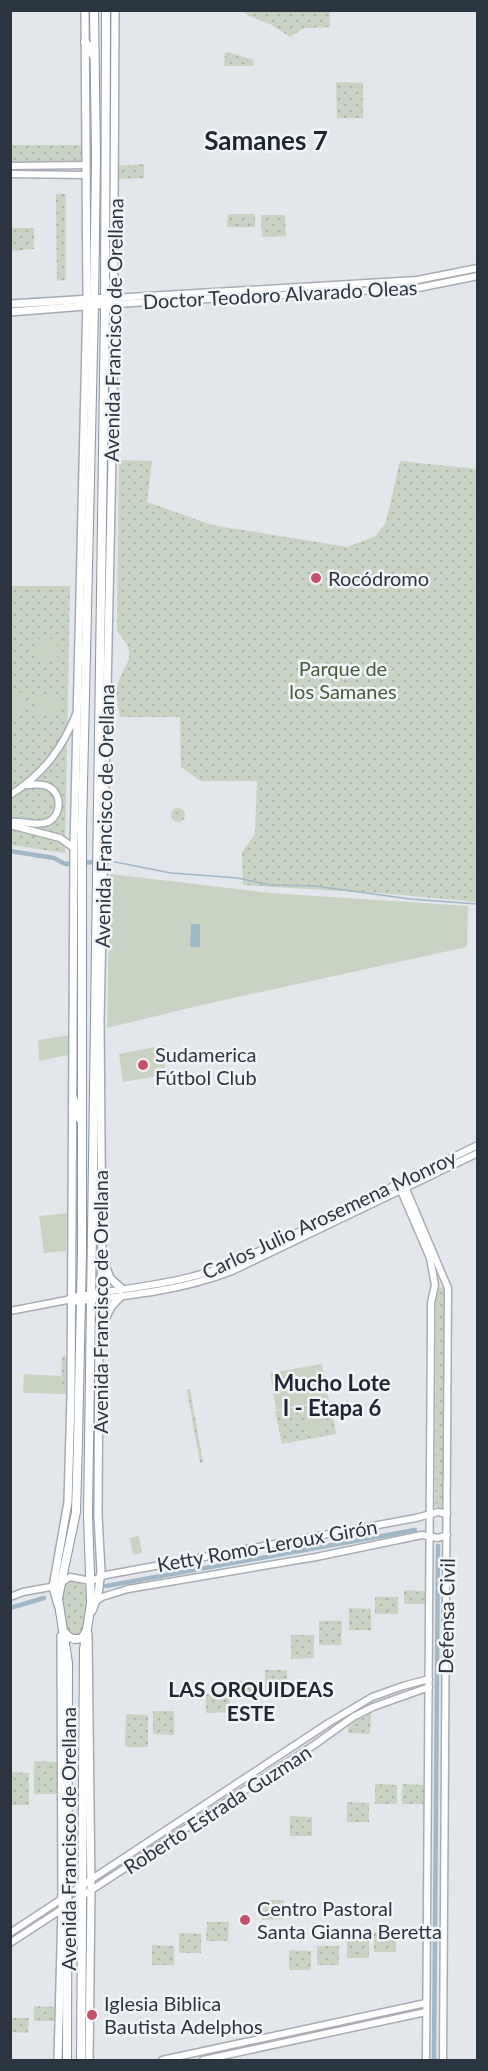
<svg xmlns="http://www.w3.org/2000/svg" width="488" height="2071" font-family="Lato,sans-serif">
	<defs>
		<pattern id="grass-dots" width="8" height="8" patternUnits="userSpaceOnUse" patternTransform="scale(1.5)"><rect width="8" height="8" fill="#c9d3c4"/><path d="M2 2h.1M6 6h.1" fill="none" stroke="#adb6aa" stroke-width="1.8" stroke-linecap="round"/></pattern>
	</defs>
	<rect width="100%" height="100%" fill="#e3e6ea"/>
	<g fill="url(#grass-dots)">
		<polygon points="243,11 330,11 330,27 304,28 290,37 272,25 249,16"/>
		<polygon points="228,52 253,60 254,66 224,66 225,54"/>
		<polygon points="336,82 363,83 363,118 337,118"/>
		<rect x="11" y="145" width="75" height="20"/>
		<polygon points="144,164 144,178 119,179 119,166"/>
		<polygon points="56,194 66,194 66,280 57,281"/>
		<polygon points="228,214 255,214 255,227 227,227"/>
		<polygon points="261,215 285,215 286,236 262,237"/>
		<polygon points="11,228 34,228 34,249 11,251"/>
		<path d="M119,460L152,461L147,502L212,525L347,547L376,536L386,522L400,461L477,469V902L391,894L243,885L242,852L255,834L257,781H200L181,767L180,717H120C119,708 115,696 117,688C124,659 141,660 117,631Z"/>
		<polygon points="10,586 70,586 65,853 11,845"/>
		<circle cx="178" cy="815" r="7"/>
		<polygon points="441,1287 447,1291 444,1508 440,1510 435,1506 436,1290"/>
		<polygon points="62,1356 68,1356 67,1394 61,1394"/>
		<polygon points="190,1389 203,1462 200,1463 187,1390"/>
		<polygon points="330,1401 336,1434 282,1444 275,1411"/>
		<path d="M71,1580L82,1582L86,1588L87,1599L83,1631L81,1635L74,1636C59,1624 61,1601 64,1584Z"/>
		<polygon points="404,1590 427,1591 427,1604 404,1604"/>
		<rect x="375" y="1597" width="23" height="17"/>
		<polygon points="349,1608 371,1609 371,1630 349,1630"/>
		<polygon points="319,1621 342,1621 341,1645 319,1645"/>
		<polygon points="291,1635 314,1635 314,1658 291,1659"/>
		<rect x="265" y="1670" width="22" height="20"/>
		<polygon points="237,1681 260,1681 259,1697 237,1697"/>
		<polygon points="206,1694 230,1694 230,1712 206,1713"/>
		<polygon points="153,1711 174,1711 174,1735 153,1734"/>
		<polygon points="371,1712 370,1734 348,1733 348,1725"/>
		<polygon points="126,1714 148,1715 148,1747 125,1747"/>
		<polygon points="34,1761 57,1762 57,1794 34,1794"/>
		<polygon points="11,1772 29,1773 29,1805 11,1805"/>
		<polygon points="375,1784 397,1785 397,1804 375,1804"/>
		<polygon points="402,1784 424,1785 424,1804 402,1804"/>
		<polygon points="347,1802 369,1803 369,1822 347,1822"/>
		<polygon points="290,1816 312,1817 312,1836 290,1836"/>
		<polygon points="262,1900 284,1900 284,1919 262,1920"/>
		<polygon points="207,1922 229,1922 228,1941 206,1941"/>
		<polygon points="374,1932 396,1933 396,1952 374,1952"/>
		<polygon points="179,1933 201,1934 201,1953 179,1953"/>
		<polygon points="347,1938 369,1939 369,1958 347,1958"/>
		<polygon points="152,1945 174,1946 174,1965 152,1965"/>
		<rect x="317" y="1946" width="22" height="19"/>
		<polygon points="289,1950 311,1951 311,1970 289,1970"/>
		<polygon points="34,2006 58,2007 57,2021 34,2021"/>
		<polygon points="11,2018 29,2018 28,2033 11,2032"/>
	</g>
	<g fill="#c9d3c4">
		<polygon points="57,639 57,661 34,661 34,639"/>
		<rect x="13" y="693" width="11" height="22"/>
		<rect x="36" y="694" width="23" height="21"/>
		<polygon points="110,874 270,893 468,906 467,947 206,1004 107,1028"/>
		<polygon points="69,1035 68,1055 39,1061 38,1040"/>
		<polygon points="166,1045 164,1075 123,1082 119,1054"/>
		<polygon points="67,1213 66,1251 44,1253 39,1216"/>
		<polygon points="322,1364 329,1400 276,1410 270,1373"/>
		<polygon points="24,1374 61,1376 61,1394 23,1393"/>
		<polygon points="325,1406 327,1418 305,1421 303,1410"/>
		<polygon points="324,1420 326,1433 307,1436 304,1423"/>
		<polygon points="139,1536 142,1553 133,1555 130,1538"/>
	</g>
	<polygon fill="#a0b7c8" points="191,924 200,924 200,947 190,947"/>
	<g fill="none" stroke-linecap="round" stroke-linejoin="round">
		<polyline stroke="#a0b7c8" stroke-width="1.5" points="110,861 171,873 238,878 270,885 315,886 410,899 478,904"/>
		<g stroke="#a0b7c8" stroke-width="4.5">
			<polyline points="10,851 54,858 65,864 110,861"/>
			<polyline points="106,1586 415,1530"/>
			<polyline points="10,1608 44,1598"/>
			<polyline points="434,2060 438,1546"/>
		</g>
		<g stroke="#a8adb4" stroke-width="9">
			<g id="secondary">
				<polyline points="10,166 86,165"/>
				<polyline points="10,174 86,175"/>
				<polyline points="113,298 417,280 478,268"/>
				<polyline points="113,304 418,288 478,276"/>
				<path d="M10,795C44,774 63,747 77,712"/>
				<path d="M10,822C22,820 37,827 48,822C62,815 62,794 49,787C42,783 34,785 26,785"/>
				<polyline points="10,825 60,838 74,848"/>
				<polyline points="403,1182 448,1288 443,2060"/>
				<polyline points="398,1184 430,1258 435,1285 431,1303 431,1323 426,2060"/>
				<path d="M68,1300L72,1302C126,1296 181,1291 232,1271L478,1153"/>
				<path d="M10,1311L67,1300L72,1297C131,1287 190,1284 245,1258L478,1145"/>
				<polyline points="10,1597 23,1592 56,1586 70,1577 91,1581 106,1575 416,1518 438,1512 447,1514"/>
				<polyline points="96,1601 102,1597 128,1589 316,1557 422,1535 438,1538 447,1535"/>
				<polyline points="10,1933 330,1722 372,1697 403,1686 429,1679"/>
				<polyline points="10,1943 314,1745 353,1717 373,1707 429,1687"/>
				<polyline points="162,2060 426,2003"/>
				<polyline points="203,2060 426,2012"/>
			</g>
		</g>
		<g stroke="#a3acb5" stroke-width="10">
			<g id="primary">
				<polyline points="10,304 108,298"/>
				<polyline points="10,312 110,304"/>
				<polyline points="104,1262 110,1278 122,1289"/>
				<polyline points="101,1327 111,1307 121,1296"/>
				<polyline points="58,1605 53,1587 68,1502 71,1397 74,848 87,299 85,10"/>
				<polyline points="92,1611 98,1594 101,1571 98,1516 99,1332 102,1258 100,1020 113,410 115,10"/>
				<polyline points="88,1634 91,1891 89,2060"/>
				<polyline points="58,2060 62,1909 61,1636"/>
			</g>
		</g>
		<g stroke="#8b95a0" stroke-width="10">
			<g id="highway">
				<polyline points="85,42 94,56"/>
				<polyline points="100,786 105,805"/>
				<polyline points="73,1098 80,1119"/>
				<polyline points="94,1232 101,1215"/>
				<path d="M65,1633C69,1639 76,1640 82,1638L86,1632"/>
				<polyline points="67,2060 68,1663 58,1598 76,1512 78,1441 82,1251 82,827 94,306 96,157 94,10"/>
				<polyline points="81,2060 84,1649 91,1603 88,1516 105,309 106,10"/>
			</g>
		</g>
		<use href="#secondary" stroke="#fff" stroke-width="6"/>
		<use href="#primary" stroke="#fff" stroke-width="7"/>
		<use href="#highway" stroke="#fff" stroke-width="8"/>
	</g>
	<g fill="#c7506d" stroke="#f2f5f7" stroke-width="2">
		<circle cx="316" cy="578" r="6"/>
		<circle cx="143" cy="1065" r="6"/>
		<circle cx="245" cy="1920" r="6"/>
		<circle cx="92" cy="2015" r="6"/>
	</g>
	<g text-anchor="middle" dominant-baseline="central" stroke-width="5" stroke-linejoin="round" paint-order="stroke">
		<g font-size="20" fill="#2b3541" stroke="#f2f5f7">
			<text transform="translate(280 294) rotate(-3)">Doctor Teodoro Alvarado Oleas</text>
			<text transform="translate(113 330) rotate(-89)">Avenida Francisco de Orellana</text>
			<text transform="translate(104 816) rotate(-89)">Avenida Francisco de Orellana</text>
			<text transform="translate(329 1214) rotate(-25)">Carlos Julio Arosemena Monroy</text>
			<text transform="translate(100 1302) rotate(-90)">Avenida Francisco de Orellana</text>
			<text transform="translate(267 1545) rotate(-10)">Ketty Romo-Leroux Girón</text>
			<text transform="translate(446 1616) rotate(-89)">Defensa Civil</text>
			<text transform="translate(217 1809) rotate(-33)">Roberto Estrada Guzman</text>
			<text transform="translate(68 1839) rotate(-90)">Avenida Francisco de Orellana</text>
		</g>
		<g font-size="20" fill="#2b3541" stroke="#f2f5f7" text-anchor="start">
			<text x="328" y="578">Rocódromo</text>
			<text x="155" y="1054">Sudamerica<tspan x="155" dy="23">Fútbol Club</tspan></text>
			<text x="257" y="1908">Centro Pastoral<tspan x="257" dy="23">Santa Gianna Beretta</tspan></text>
			<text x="104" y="2003">Iglesia Biblica<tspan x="104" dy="23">Bautista Adelphos</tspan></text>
		</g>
		<g font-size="20" fill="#435c3a" stroke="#f2f5f7">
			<text x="343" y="668">Parque de<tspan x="343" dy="23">los Samanes</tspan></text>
		</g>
		<g font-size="21" font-weight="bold" fill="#1d2632" stroke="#f2f5f7">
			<text x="251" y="1688">LAS ORQUIDEAS<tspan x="251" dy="24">ESTE</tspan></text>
		</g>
		<g font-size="22" font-weight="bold" fill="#1d2632" stroke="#f2f5f7">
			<text x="332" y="1382">Mucho Lote<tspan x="332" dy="25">I - Etapa 6</tspan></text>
		</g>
		<g font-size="26" font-weight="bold" fill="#1d2632" stroke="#f2f5f7">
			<text x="266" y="140">Samanes 7</text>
		</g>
	</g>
	<rect width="488" height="2071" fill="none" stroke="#2b3541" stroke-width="24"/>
</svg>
